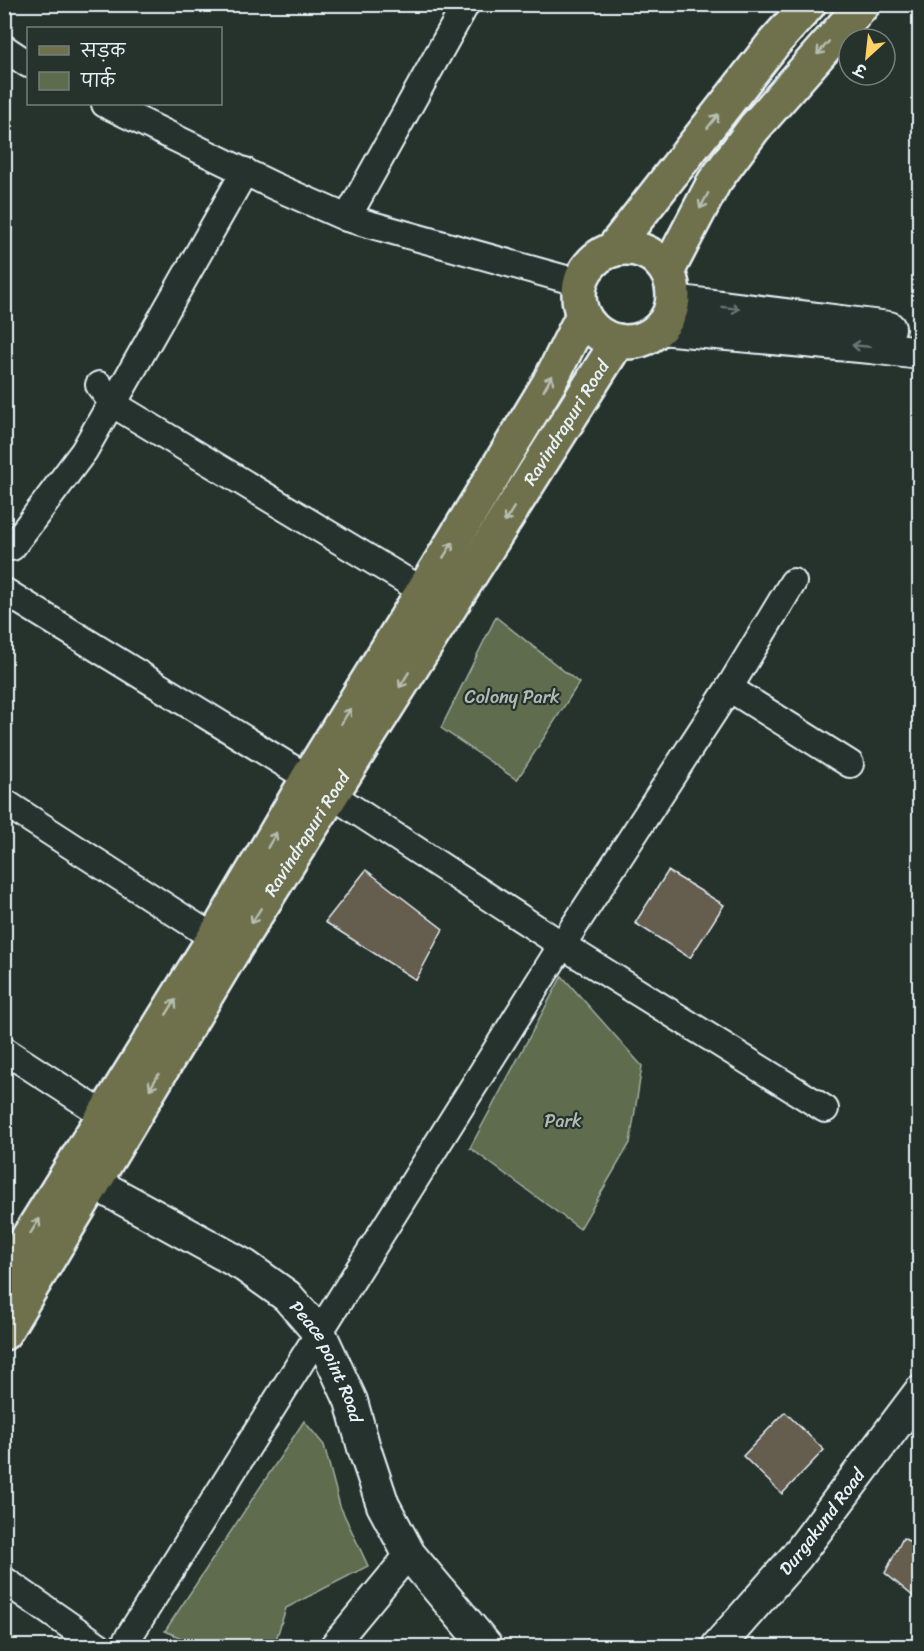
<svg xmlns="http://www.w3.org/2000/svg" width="924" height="1651" font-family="Sriracha,'Playpen Sans Deva',sans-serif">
	<rect width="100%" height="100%" fill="#26332d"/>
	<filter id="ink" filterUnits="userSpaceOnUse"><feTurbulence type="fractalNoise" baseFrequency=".0167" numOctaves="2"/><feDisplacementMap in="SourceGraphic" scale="12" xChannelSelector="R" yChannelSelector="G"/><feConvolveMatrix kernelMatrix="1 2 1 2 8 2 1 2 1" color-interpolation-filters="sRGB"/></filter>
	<g filter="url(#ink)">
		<g fill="#5e6c4e" stroke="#a3aea3" stroke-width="1.5">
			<polygon points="496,617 579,683 517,780 441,728"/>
			<polygon points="562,976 642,1066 630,1143 580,1229 470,1148"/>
			<polygon points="304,1421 324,1445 340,1506 368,1566 286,1608 274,1646 200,1646 165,1631"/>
		</g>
		<g fill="#655d4e" stroke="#e8f1f8" stroke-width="1.5">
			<polygon points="366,870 443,929 416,980 325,922"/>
			<polygon points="668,871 724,905 690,958 635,923"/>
			<polygon points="785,1412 824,1450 782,1494 743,1456"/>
			<polygon points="903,1538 920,1547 920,1602 885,1573"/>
		</g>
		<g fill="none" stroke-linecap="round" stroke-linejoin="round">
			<g stroke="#e8f1f8" stroke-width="30">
				<g id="minor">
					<polyline points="4,48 28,64"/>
					<polyline points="105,104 274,186 347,218 580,283"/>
					<polyline points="347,218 466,4"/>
					<polyline points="99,385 113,404 423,591"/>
					<polyline points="12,547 84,451 105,414 113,404 245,171"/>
					<polyline points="4,591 308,778"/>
					<polyline points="729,688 850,764"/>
					<polyline points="332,795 562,945 825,1109"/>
					<polyline points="4,802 214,938"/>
					<polyline points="4,1050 104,1115"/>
					<polyline points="4,1580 99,1646"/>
					<polyline points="123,1646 562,945 729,688 793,582"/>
					<polyline points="333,1646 409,1554"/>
				</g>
			</g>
			<g stroke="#e8f1f8" stroke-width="36">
				<g id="tertiary">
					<polyline points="673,301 889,328"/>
					<polyline points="660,328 871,347 920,353"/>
					<path id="s1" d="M71,1170L245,1266L287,1296L320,1334L351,1401L364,1448L383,1505L409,1554L486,1646"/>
					<path id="s2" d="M718,1646L796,1557L920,1392"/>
				</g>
			</g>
			<g stroke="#e8f1f8" stroke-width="38">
				<g id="primary">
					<circle cx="626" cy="295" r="47"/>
					<polyline points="612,250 774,43 809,4"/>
					<polyline points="667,272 714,182 754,128 863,4"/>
					<polyline points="4,1276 214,938 315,766 423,591 549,383 583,315"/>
					<path id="s3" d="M4,1333L231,954L618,341"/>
				</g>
			</g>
			<use href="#minor" stroke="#26332d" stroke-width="26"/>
			<use href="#tertiary" stroke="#26332d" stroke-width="32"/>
			<use href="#primary" stroke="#6e714b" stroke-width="33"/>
		</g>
		<defs><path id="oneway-shaft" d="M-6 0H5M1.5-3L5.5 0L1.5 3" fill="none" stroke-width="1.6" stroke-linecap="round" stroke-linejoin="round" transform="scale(1.5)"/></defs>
		<g stroke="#b7beb3">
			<use href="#oneway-shaft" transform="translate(823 48) rotate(132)"/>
			<use href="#oneway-shaft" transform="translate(713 121) rotate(-52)"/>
			<use href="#oneway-shaft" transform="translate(704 201) rotate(118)"/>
			<use href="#oneway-shaft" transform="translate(548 383) rotate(-61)"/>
			<use href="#oneway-shaft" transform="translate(509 515) rotate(122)"/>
			<use href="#oneway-shaft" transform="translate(448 550) rotate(-59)"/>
			<use href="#oneway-shaft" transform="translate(404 680) rotate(122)"/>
			<use href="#oneway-shaft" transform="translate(346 716) rotate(-58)"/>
			<use href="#oneway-shaft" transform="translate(272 840) rotate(-60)"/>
			<use href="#oneway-shaft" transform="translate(256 916) rotate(122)"/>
			<use href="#oneway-shaft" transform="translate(171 1007) rotate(-58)"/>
			<use href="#oneway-shaft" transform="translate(154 1082) rotate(121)"/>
			<use href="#oneway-shaft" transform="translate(35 1226) rotate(-58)"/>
		</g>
		<g stroke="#6a7674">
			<use href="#oneway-shaft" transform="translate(731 308) rotate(7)"/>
			<use href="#oneway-shaft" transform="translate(861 346) rotate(-175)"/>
		</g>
	</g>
	<g text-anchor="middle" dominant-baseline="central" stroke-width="4.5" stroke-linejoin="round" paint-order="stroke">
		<g font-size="18" fill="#e8f1f8" stroke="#26332d">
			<text stroke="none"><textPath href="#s3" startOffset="1070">Ravindrapuri Road</textPath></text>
			<text stroke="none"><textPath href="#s3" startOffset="584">Ravindrapuri Road</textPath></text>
			<text stroke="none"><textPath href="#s1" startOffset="328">Peace point Road</textPath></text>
			<text stroke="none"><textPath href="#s2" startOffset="162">Durgakund Road</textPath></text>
		</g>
		<g font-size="18" fill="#b1bcb4" stroke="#26332d">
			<text x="512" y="697">Colony Park</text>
			<text x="563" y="1121">Park</text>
		</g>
	</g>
	<rect width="924" height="1651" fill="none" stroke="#26332d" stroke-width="24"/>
	<rect x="12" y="12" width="900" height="1627" fill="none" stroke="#e8f1f8" stroke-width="2" filter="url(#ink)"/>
	<rect x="27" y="27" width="195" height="78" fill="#26332d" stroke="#747f7e" stroke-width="1.5"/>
	<rect x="39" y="46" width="30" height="9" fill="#6e714b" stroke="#747f7e" stroke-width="1.5"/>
	<text x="81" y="57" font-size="18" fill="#e8f1f8">सड़क</text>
	<rect x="39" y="72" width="30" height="18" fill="#5e6c4e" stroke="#747f7e" stroke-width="1.5"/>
	<text x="81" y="87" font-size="18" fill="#e8f1f8">पार्क</text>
	<g transform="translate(867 57) rotate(207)"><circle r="28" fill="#26332d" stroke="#747f7e" stroke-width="1.5"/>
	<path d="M0-4.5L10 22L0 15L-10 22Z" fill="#ffd166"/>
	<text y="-9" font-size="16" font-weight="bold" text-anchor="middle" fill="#e8f1f8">उ</text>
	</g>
</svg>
